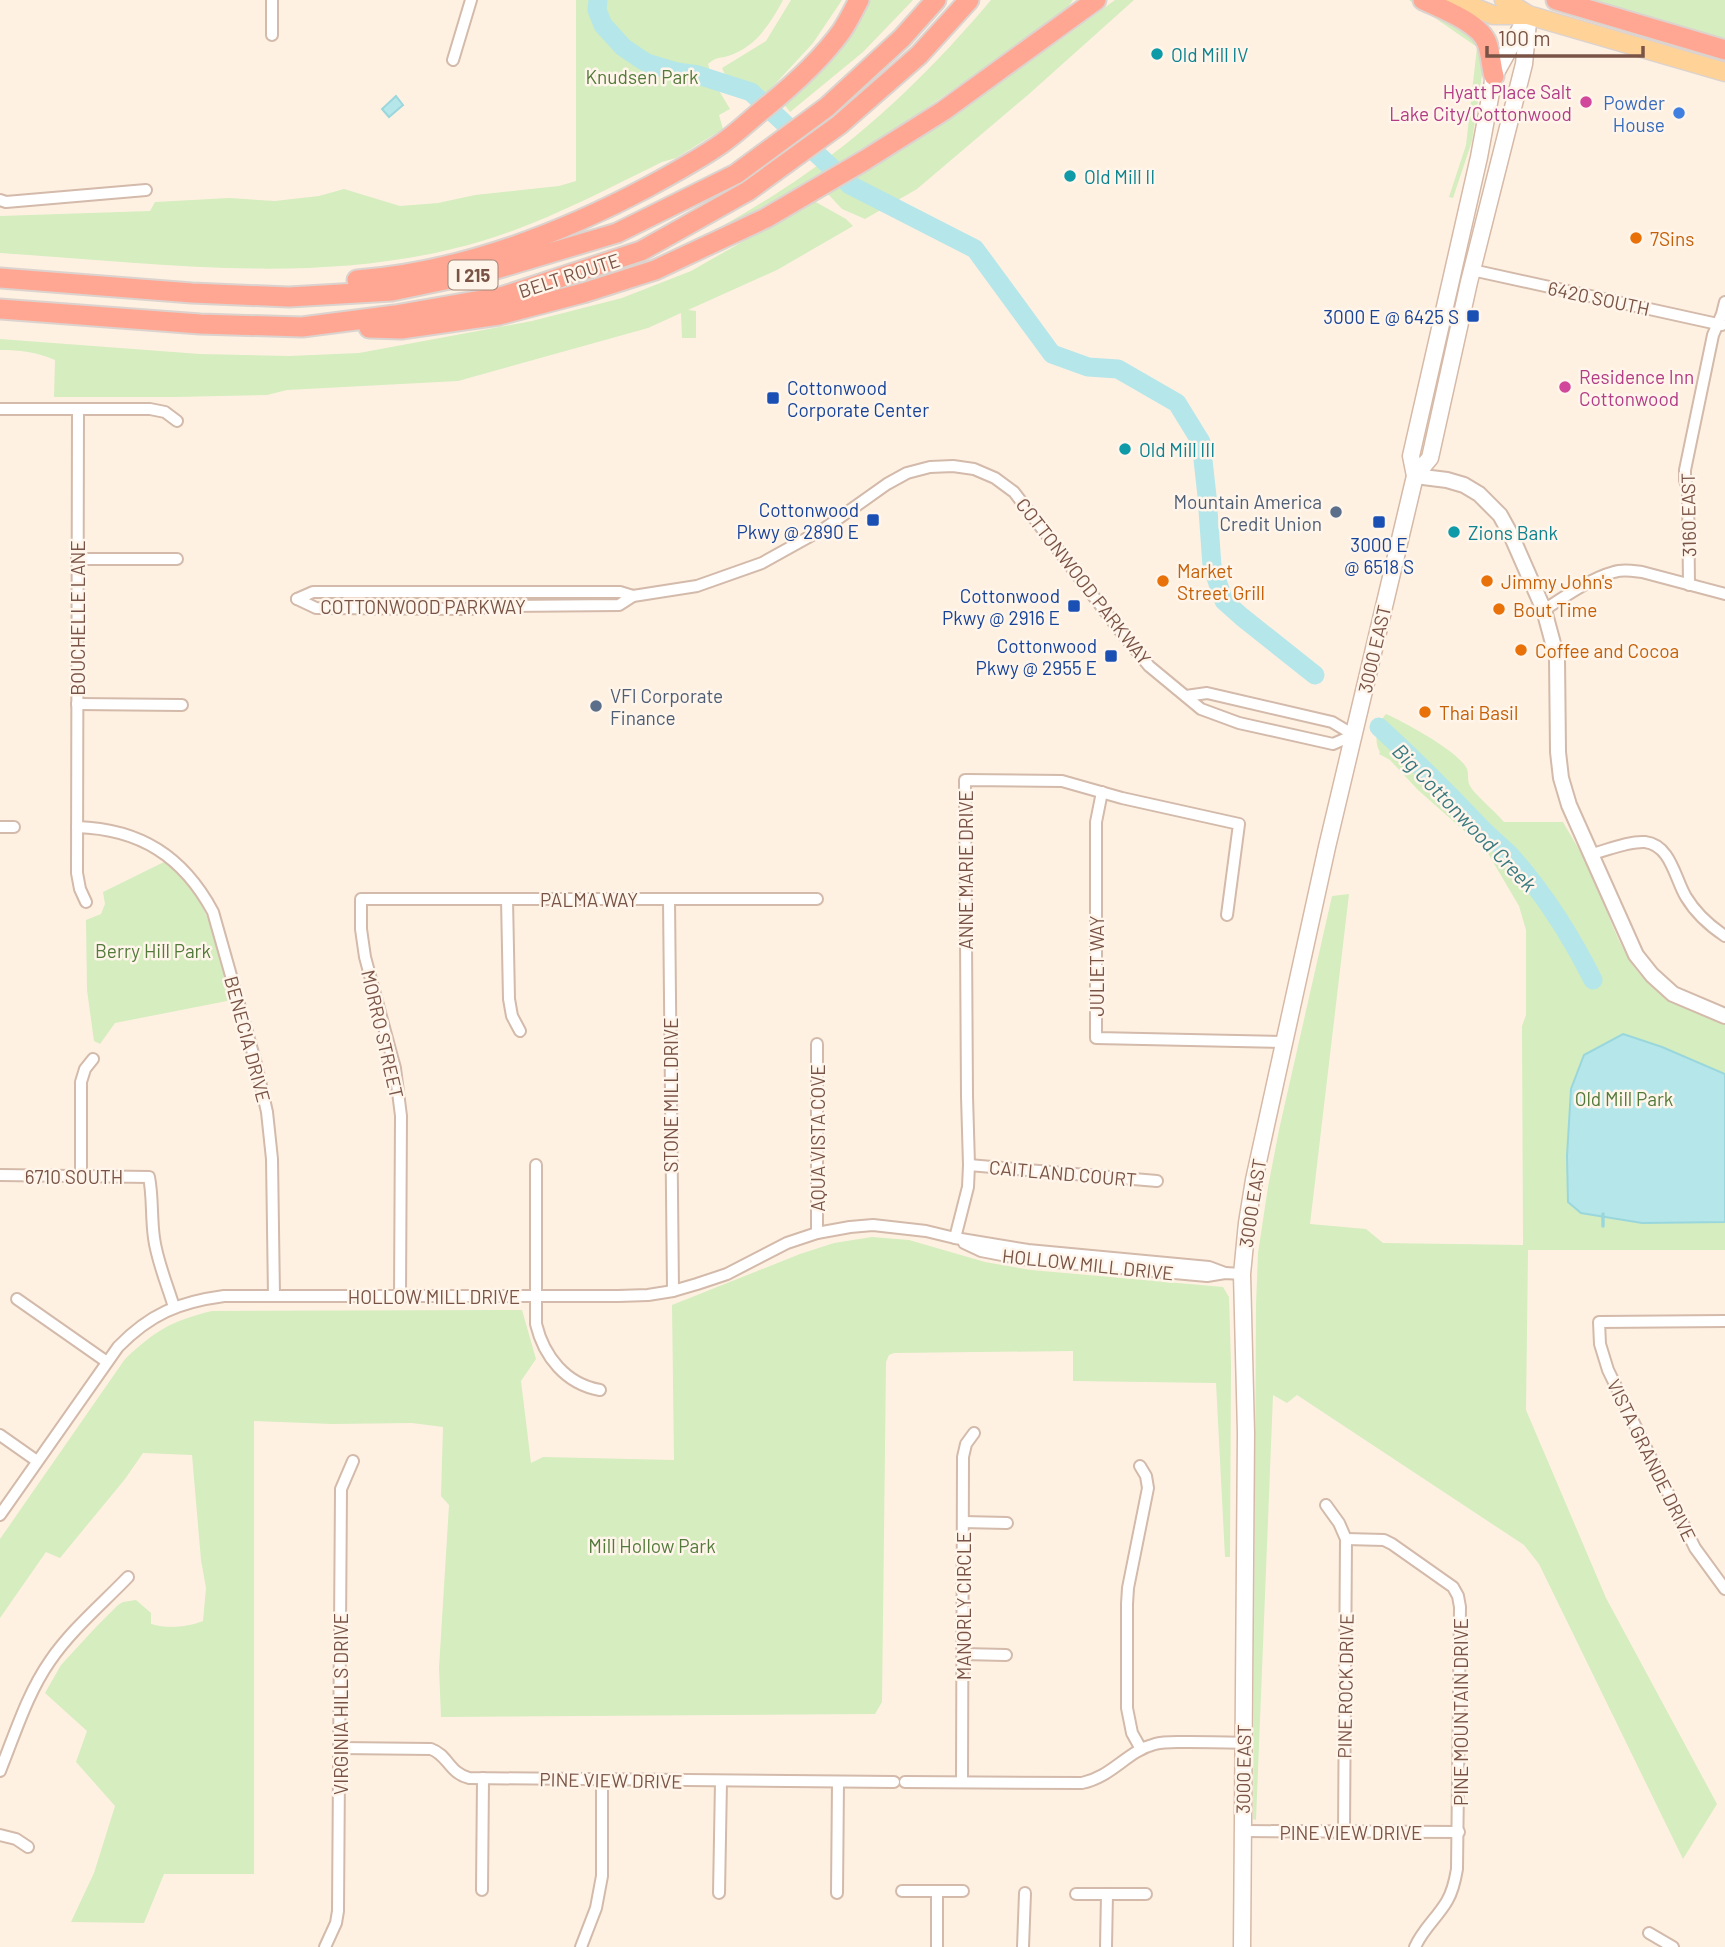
<svg xmlns="http://www.w3.org/2000/svg" width="1725" height="1947" font-family="Barlow,sans-serif">
	<rect width="100%" height="100%" fill="#fef1e2"/>
	<g fill="#d5edbf">
		<path d="M576,0H783C770,24 756,47 728,56C717,59 718,56 708,64L712,79L730,109L719,115L723,129L676,158L662,162C603,191 545,222 482,241C324,288 160,263 0,253V216L150,211L155,202L229,198L275,201L319,196L344,189L400,206L438,203L475,195L559,186L576,181Z"/>
		<polygon points="791,0 842,0 813,43 765,95 754,88 729,83 722,68 766,41"/>
		<polygon points="869,0 913,0 863,52 790,112 784,104 838,44"/>
		<path d="M991,0H1073L1067,8L979,72L900,126L782,196L739,220L689,245C728,223 767,201 804,175C875,126 936,65 991,0Z"/>
		<path d="M1115,0H1134L1029,94L917,189L865,219L842,209L827,193C926,134 1022,69 1115,0Z"/>
		<polygon points="1409,0 1422,0 1475,34 1485,55 1472,141 1453,198 1449,197 1466,145 1477,47"/>
		<polygon points="1585,0 1725,0 1725,40"/>
		<path d="M814,201L846,219L853,226L777,270L688,310L696,311V338H682L681,313L648,328L458,381L287,390L267,395L175,397H54L55,360C36,352 20,350 0,350V339L200,354L289,356L359,353L532,321L622,298L691,271Z"/>
		<path d="M1386,714C1404,722 1460,752 1467,769C1469,774 1467,781 1470,786C1474,794 1497,813 1504,822H1563C1572,838 1582,853 1589,869C1607,905 1617,951 1645,980C1667,1002 1697,1013 1725,1025V1250H1528L1526,1410L1606,1598L1717,1804L1683,1859L1539,1564L1524,1545L1297,1395L1287,1403L1273,1395L1256,1820L1253,1819L1256,1305L1258,1253L1268,1187L1279,1130L1332,896L1349,894L1310,1224L1366,1229L1383,1243L1523,1245L1522,1026L1526,1015V930L1519,906L1486,850L1418,790L1390,760L1379,754L1380,752C1373,741 1377,724 1386,714Z"/>
		<path d="M166,861C210,897 218,948 232,1000L115,1023L100,1044L94,1041L87,990L86,920L101,914L105,904L103,892Z"/>
		<path d="M872,1237L909,1240L985,1262L1031,1270L1223,1287L1229,1297L1231,1365L1230,1557H1225L1216,1383L1073,1381V1351L894,1353L889,1355L886,1362L882,1702L875,1714L441,1717L439,1668L449,1505L441,1496L443,1427L412,1423L332,1424L254,1421V1874H164L144,1923L71,1922L94,1873L115,1806L76,1762L87,1731L45,1693L61,1665L96,1627L118,1605L123,1602L136,1600L151,1613V1624C168,1629 188,1627 203,1621L206,1588L201,1560L192,1455L143,1453L125,1479L60,1558L46,1552L0,1618V1539L125,1359C156,1330 171,1321 212,1311L522,1310L536,1359L521,1381L531,1463L543,1457L674,1460L672,1305L800,1254L834,1243Z"/>
	</g>
	<g fill="#b5e6ea" stroke="#9ad7dd" stroke-width="2">
		<polygon points="396,96 403,105 389,117 382,109"/>
		<polygon points="1623,1034 1662,1047 1725,1074 1725,1222 1642,1223 1581,1213 1568,1202 1567,1156 1571,1089 1584,1055"/>
	</g>
	<g fill="none" stroke-linecap="round" stroke-linejoin="round">
		<polyline stroke="#9ad7dd" stroke-width="3.5" points="1603,1214 1603,1226"/>
		<g stroke="#b5e6ea" stroke-width="19">
			<polyline points="598,0 597,10 603,25 623,47 639,58 647,63 677,72 698,75 751,92 850,185 975,249 1052,354 1088,367 1118,369 1177,403 1201,442 1207,496 1212,566 1224,601 1242,617 1315,675"/>
			<path d="M1379,727C1415,760 1449,794 1482,829C1491,838 1501,846 1510,855C1543,892 1571,936 1593,980"/>
		</g>
		<g stroke="#d3baaa" stroke-width="14">
			<g id="minor">
				<polyline points="272,35 272,0"/>
				<polyline points="453,60 471,0"/>
				<polyline points="0,200 6,202 146,190"/>
				<polyline points="1472,270 1722,325"/>
				<polyline points="0,409 150,409 165,412 177,421"/>
				<polyline points="78,409 77,873 80,889 86,902"/>
				<polyline points="77,559 177,559"/>
				<polyline points="1689,585 1688,489 1685,480 1685,470 1713,335 1722,314 1725,302"/>
				<polyline points="297,599 313,592 620,592 633,596 697,586 762,563 825,528 887,484 907,473 930,467 953,466 974,469 995,478 1014,492 1117,627 1149,666 1201,709 1239,723 1333,744 1354,735"/>
				<polyline points="297,599 316,608 470,609 495,606 619,605 633,596"/>
				<path d="M1544,610C1564,597 1591,578 1614,572C1623,569 1633,571 1642,572L1725,594"/>
				<polyline points="1186,696 1207,693 1332,722 1354,735"/>
				<polyline points="77,704 182,705"/>
				<polyline points="1102,792 1096,822 1096,1038 1283,1042"/>
				<polyline points="0,827 14,827"/>
				<path d="M77,827C140,829 183,856 213,912L256,1064L267,1112L272,1159L274,1296"/>
				<path d="M1592,854C1608,850 1628,841 1645,842C1671,845 1675,879 1686,897C1695,912 1710,926 1725,936"/>
				<polyline points="507,899 509,999 512,1016 520,1031"/>
				<polyline points="669,899 673,1291"/>
				<polyline points="817,1044 817,1233"/>
				<path d="M536,1165V1324C544,1357 566,1384 600,1390"/>
				<polyline points="969,1165 1157,1181"/>
				<path d="M0,1175L149,1177C153,1197 151,1217 154,1238C157,1261 167,1284 174,1307"/>
				<polyline points="81,1175 81,1082 85,1069 93,1059"/>
				<polyline points="955,1238 968,1187 969,1165 967,1096 965,780 1062,781 1122,798 1239,824 1227,915"/>
				<polyline points="964,1243 981,1251 1022,1259 1207,1276 1225,1273 1242,1274"/>
				<polyline points="400,1296 401,1116 395,1068 365,957 361,929 361,899 817,899"/>
				<polyline points="17,1299 107,1362"/>
				<polyline points="1725,1321 1599,1322 1600,1344 1608,1370 1695,1548 1725,1589"/>
				<polyline points="0,1435 37,1461"/>
				<polyline points="1140,1466 1146,1476 1148,1488 1128,1588 1127,1604 1127,1708 1132,1733 1141,1749"/>
				<polyline points="1326,1505 1339,1523 1346,1539 1344,1832"/>
				<path d="M0,1515L118,1347C150,1314 179,1302 224,1296H618L648,1295L673,1291L697,1284L727,1274L787,1243L817,1233L850,1227L873,1225L926,1231L955,1238L1028,1250L1209,1267L1225,1273"/>
				<polyline points="963,1522 1007,1523"/>
				<path d="M1346,1539L1384,1540L1392,1544L1453,1587L1458,1596L1460,1607L1457,1869C1455,1881 1453,1891 1447,1901C1437,1918 1423,1929 1415,1947"/>
				<polyline points="963,1654 1006,1655"/>
				<path d="M339,1748L431,1749C448,1755 449,1773 469,1778L894,1782"/>
				<path d="M0,1771C15,1734 27,1694 50,1661C71,1630 102,1604 128,1577"/>
				<path d="M905,1782L1082,1783C1112,1777 1127,1751 1155,1744C1165,1741 1177,1742 1188,1742C1207,1742 1225,1742 1244,1743"/>
				<polyline points="962,1782 963,1457 966,1444 974,1433"/>
				<polyline points="1243,1831 1459,1832"/>
				<polyline points="0,1835 16,1839 28,1847"/>
				<polyline points="482,1890 483,1778"/>
				<polyline points="902,1891 963,1891"/>
				<polyline points="719,1893 721,1781"/>
				<polyline points="837,1893 838,1782"/>
				<polyline points="1076,1894 1146,1894"/>
				<polyline points="1649,1933 1673,1947"/>
				<polyline points="325,1947 336,1923 338,1911 341,1489 353,1461"/>
				<polyline points="581,1947 596,1908 602,1876 602,1780"/>
				<polyline points="937,1947 937,1891"/>
				<polyline points="1023,1947 1025,1893"/>
				<polyline points="1106,1947 1107,1894"/>
			</g>
		</g>
		<g stroke="#d3baaa" stroke-width="18">
			<polyline id="tertiary" points="1415,476 1447,480 1464,485 1479,494 1500,515 1511,535 1544,610 1557,658 1558,752 1561,778 1569,805 1636,955 1652,975 1673,994 1725,1016"/>
		</g>
		<g stroke="#d6b9a7" stroke-width="19">
			<g id="secondary">
				<polyline points="1415,476 1430,458 1469,282 1524,64 1528,22"/>
				<polyline points="1242,1947 1246,1433 1242,1274 1247,1223 1254,1180 1327,847 1415,476 1411,456 1479,157 1494,76 1528,15"/>
			</g>
		</g>
		<g stroke="#dcd3cf" stroke-width="21">
			<g id="primary">
				<polyline points="1455,0 1493,15 1526,15"/>
				<polyline points="1504,0 1528,15 1725,72"/>
			</g>
		</g>
		<g stroke="#dcd3cf" stroke-width="23">
			<g id="motorway">
				<path d="M1423,0C1442,9 1480,23 1487,43C1491,54 1491,66 1494,76"/>
				<polyline points="1556,0 1725,50"/>
				<polyline points="0,278 192,293 289,297 392,291 493,270 617,233 736,174 827,107 902,38 936,0"/>
				<path d="M357,280C459,272 558,235 648,187C672,174 698,160 721,144C737,133 751,119 766,107C793,85 820,61 841,32C848,22 853,11 859,0"/>
				<polyline points="0,309 200,324 302,327 395,315 504,296 641,251 748,191 839,125 919,55 969,0"/>
				<polyline points="369,328 401,329 499,315 583,293 655,270 766,218 865,160 943,111 1096,0"/>
			</g>
		</g>
		<use href="#minor" stroke="#fff" stroke-width="10"/>
		<use href="#tertiary" stroke="#fff" stroke-width="14"/>
		<use href="#secondary" stroke="#fff" stroke-width="16"/>
		<use href="#primary" stroke="#ffd298" stroke-width="18"/>
		<use href="#motorway" stroke="#ffa793" stroke-width="19"/>
	</g>
	<g fill="#0f9aa8" stroke="#fff5ea" stroke-width="2.5">
		<circle cx="1157" cy="54" r="7"/>
		<circle cx="1070" cy="176" r="7"/>
		<circle cx="1125" cy="449" r="7"/>
		<circle cx="1454" cy="532" r="7"/>
	</g>
	<g fill="#d1479c" stroke="#fff5ea" stroke-width="2.5">
		<circle cx="1586" cy="102" r="7"/>
		<circle cx="1565" cy="387" r="7"/>
	</g>
	<circle fill="#3f7fe0" stroke="#fff5ea" stroke-width="2.5" cx="1679" cy="113" r="7"/>
	<g fill="#e8710a" stroke="#fff5ea" stroke-width="2.5">
		<circle cx="1636" cy="238" r="7"/>
		<circle cx="1163" cy="581" r="7"/>
		<circle cx="1487" cy="581" r="7"/>
		<circle cx="1499" cy="609" r="7"/>
		<circle cx="1521" cy="650" r="7"/>
		<circle cx="1425" cy="712" r="7"/>
	</g>
	<g fill="#1a4fb4" stroke="#fff5ea" stroke-width="2.5">
		<rect x="1466" y="309" width="14" height="14" rx="3.5"/>
		<rect x="766" y="391" width="14" height="14" rx="3.5"/>
		<rect x="866" y="513" width="14" height="14" rx="3.5"/>
		<rect x="1372" y="515" width="14" height="14" rx="3.5"/>
		<rect x="1067" y="599" width="14" height="14" rx="3.5"/>
		<rect x="1104" y="649" width="14" height="14" rx="3.5"/>
	</g>
	<g fill="#5c6f8a" stroke="#fff5ea" stroke-width="2.5">
		<circle cx="1336" cy="512" r="7"/>
		<circle cx="596" cy="706" r="7"/>
	</g>
	<g text-anchor="middle" dominant-baseline="central" stroke-width="5" stroke-linejoin="round" paint-order="stroke">
		<rect fill="#fff5ea" stroke="#a18477" stroke-width="2" x="448.5" y="260.5" width="49" height="29" rx="5"/>
		<g font-size="18" font-weight="bold" fill="#795446">
			<text x="473" y="275">I 215</text>
		</g>
		<g font-size="19" fill="#0d838f" stroke="#fff5ea" text-anchor="start">
			<text x="1171" y="54">Old Mill IV</text>
			<text x="1084" y="176">Old Mill II</text>
			<text x="1139" y="449">Old Mill III</text>
			<text x="1468" y="532">Zions Bank</text>
		</g>
		<g font-size="19" fill="#527a3a" stroke="#fff5ea">
			<text x="642" y="76">Knudsen Park</text>
			<text x="153" y="950">Berry Hill Park</text>
			<text x="1624" y="1098">Old Mill Park</text>
			<text x="652" y="1545">Mill Hollow Park</text>
		</g>
		<g font-size="19" fill="#b23c85" stroke="#fff5ea" text-anchor="end">
			<text x="1572" y="91">Hyatt Place Salt<tspan x="1572" dy="22">Lake City/Cottonwood</tspan></text>
			<text x="1579" y="376" text-anchor="start">Residence Inn<tspan x="1579" dy="22">Cottonwood</tspan></text>
		</g>
		<g font-size="19" fill="#366cbe" stroke="#fff5ea" text-anchor="end">
			<text x="1665" y="102">Powder<tspan x="1665" dy="22">House</tspan></text>
		</g>
		<g font-size="19" fill="#c56008" stroke="#fff5ea" text-anchor="start">
			<text x="1650" y="238">7Sins</text>
			<text x="1177" y="570">Market<tspan x="1177" dy="22">Street Grill</tspan></text>
			<text x="1501" y="581">Jimmy John's</text>
			<text x="1513" y="609">Bout Time</text>
			<text x="1535" y="650">Coffee and Cocoa</text>
			<text x="1439" y="712">Thai Basil</text>
		</g>
		<g font-size="19" fill="#795446" stroke="#fff5ea">
			<text transform="translate(569 275) rotate(-18)">BELT ROUTE</text>
			<text transform="translate(1599 298) rotate(12)">6420 SOUTH</text>
			<text transform="translate(1688 515) rotate(-91)">3160 EAST</text>
			<text transform="translate(1084 581) rotate(52)">COTTONWOOD PARKWAY</text>
			<text x="423" y="606">COTTONWOOD PARKWAY</text>
			<text transform="translate(77 618) rotate(-90)">BOUCHELLE LANE</text>
			<text transform="translate(1374 649) rotate(-77)">3000 EAST</text>
			<text transform="translate(965 870) rotate(-90)">ANNE MARIE DRIVE</text>
			<text x="589" y="899">PALMA WAY</text>
			<text transform="translate(1096 966) rotate(-90)">JULIET WAY</text>
			<text transform="translate(383 1034) rotate(77)">MORRO STREET</text>
			<text transform="translate(248 1039) rotate(75)">BENECIA DRIVE</text>
			<text transform="translate(670 1095) rotate(-90)">STONE MILL DRIVE</text>
			<text transform="translate(817 1138) rotate(-90)">AQUA VISTA COVE</text>
			<text transform="translate(1063 1173) rotate(5)">CAITLAND COURT</text>
			<text x="74" y="1176">6710 SOUTH</text>
			<text transform="translate(1252 1203) rotate(-81)">3000 EAST</text>
			<text transform="translate(1088 1264) rotate(6)">HOLLOW MILL DRIVE</text>
			<text x="434" y="1296">HOLLOW MILL DRIVE</text>
			<text transform="translate(1652 1460) rotate(64)">VISTA GRANDE DRIVE</text>
			<text transform="translate(963 1606) rotate(-90)">MANORLY CIRCLE</text>
			<text transform="translate(1345 1686) rotate(-89)">PINE ROCK DRIVE</text>
			<text transform="translate(340 1704) rotate(-90)">VIRGINIA HILLS DRIVE</text>
			<text transform="translate(1460 1712) rotate(-90)">PINE MOUNTAIN DRIVE</text>
			<text transform="translate(1243 1769) rotate(-89)">3000 EAST</text>
			<text transform="translate(611 1780) rotate(1)">PINE VIEW DRIVE</text>
			<text x="1351" y="1832">PINE VIEW DRIVE</text>
		</g>
		<g font-size="19" fill="#164399" stroke="#fff5ea" text-anchor="end">
			<text x="1459" y="316">3000 E @ 6425 S</text>
			<text x="787" y="387" text-anchor="start">Cottonwood<tspan x="787" dy="22">Corporate Center</tspan></text>
			<text x="859" y="509">Cottonwood<tspan x="859" dy="22">Pkwy @ 2890 E</tspan></text>
			<text x="1379" y="544" text-anchor="middle">3000 E<tspan x="1379" dy="22">@ 6518 S</tspan></text>
			<text x="1060" y="595">Cottonwood<tspan x="1060" dy="22">Pkwy @ 2916 E</tspan></text>
			<text x="1097" y="645">Cottonwood<tspan x="1097" dy="22">Pkwy @ 2955 E</tspan></text>
		</g>
		<g font-size="19" fill="#4e5e75" stroke="#fff5ea" text-anchor="end">
			<text x="1322" y="501">Mountain America<tspan x="1322" dy="22">Credit Union</tspan></text>
			<text x="610" y="695" text-anchor="start">VFI Corporate<tspan x="610" dy="22">Finance</tspan></text>
		</g>
		<g font-size="21" font-style="italic" fill="#387980" stroke="#fff5ea">
			<text transform="translate(1465 817) rotate(46)">Big Cottonwood Creek</text>
		</g>
	</g>
	<path d="M1487 46v10h156v-10" fill="none" stroke="#795446" stroke-width="3.5"/>
	<text x="1498" y="46" font-size="21" fill="#795446" stroke="#fff5ea" stroke-width="5" paint-order="stroke">100 m</text>
</svg>
